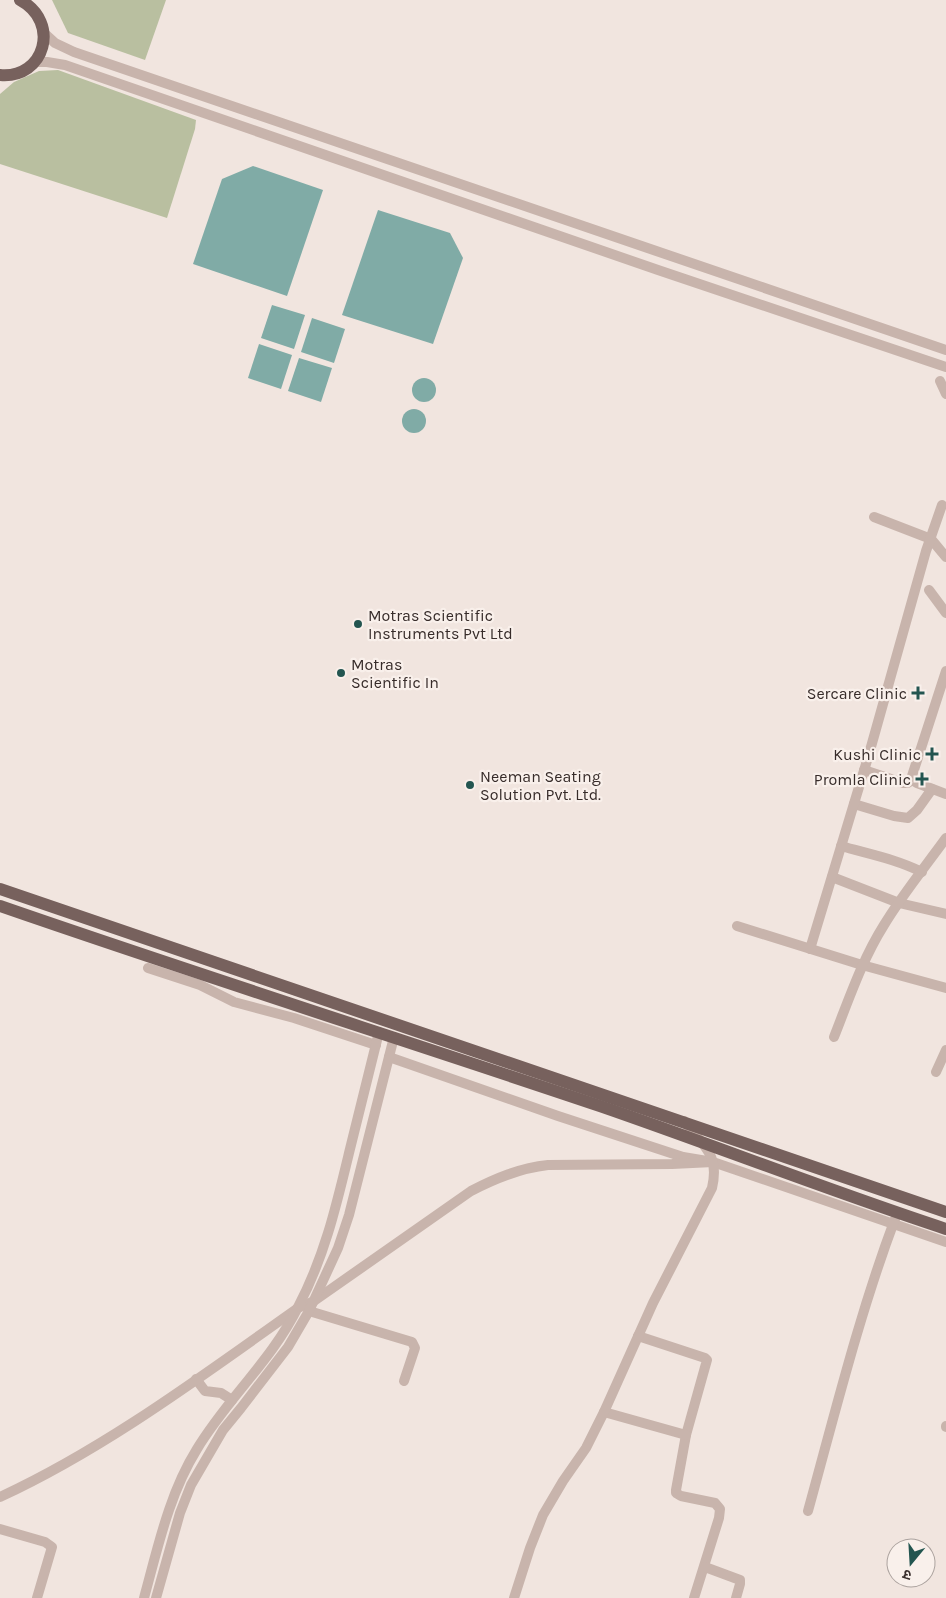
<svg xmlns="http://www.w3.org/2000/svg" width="946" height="1598" font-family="Karla,'Noto Sans Devanagari',sans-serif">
	<rect width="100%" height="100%" fill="#f1e5df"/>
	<g fill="#b9bfa0">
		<polygon points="52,0 166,0 145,60 68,33"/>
		<polygon points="58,70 196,120 195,129 167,218 0,164 0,94 14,82 39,71"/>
	</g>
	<g fill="#80aba6">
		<polygon points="253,166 323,190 287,296 193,264 222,179"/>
		<polygon points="378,210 450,233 463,258 433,344 342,315"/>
		<polygon points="272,305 305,315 294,349 261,338"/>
		<polygon points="312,318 345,329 334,363 301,352"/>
		<polygon points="259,344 292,355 281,389 248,378"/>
		<polygon points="299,358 332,368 321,402 288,391"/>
		<circle cx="424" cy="390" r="12"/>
		<circle cx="414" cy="421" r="12"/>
	</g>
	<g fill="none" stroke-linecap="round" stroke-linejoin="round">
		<g stroke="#c8b4ac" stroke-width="10">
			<polyline points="44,33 55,43 74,52 946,350"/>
			<polyline points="35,62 47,62 65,65 658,270 946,367"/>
			<polyline points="940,381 946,394"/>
			<polyline points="874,517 931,539 946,557"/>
			<polyline points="929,590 946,613"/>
			<polyline points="946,671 911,779 917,783 946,794"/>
			<polyline points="864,770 903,783 908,783 911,780"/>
			<polyline points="854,804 894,816 908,818 917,810 932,789"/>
			<path d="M841,846C869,854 896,859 922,872"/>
			<polyline points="832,877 899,903 946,914"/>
			<polyline points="737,926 862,965 946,988"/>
			<polyline points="810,949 869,754 926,551 942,505"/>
			<polyline points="148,968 200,985 234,1002 294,1018 376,1045"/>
			<path d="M834,1037C849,999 862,960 884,925C902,895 925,867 946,838"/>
			<polyline points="389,1057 558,1116 683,1157 713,1162 946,1242"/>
			<polyline points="936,1072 946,1050"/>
			<polyline points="309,1311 412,1342 415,1348 404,1381"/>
			<polyline points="638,1336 705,1358 707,1360 686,1435 676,1490 676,1493 681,1496 715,1503 720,1509 719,1518 694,1598"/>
			<polyline points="196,1379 205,1391 221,1393 232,1400"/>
			<polyline points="604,1412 686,1435"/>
			<polyline points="946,1427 946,1426"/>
			<path d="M0,1497C106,1448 203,1375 298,1308L314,1301L471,1191C496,1178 520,1168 548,1165L672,1164L713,1162"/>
			<path d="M808,1511C835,1413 859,1315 895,1219"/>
			<polyline points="0,1529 45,1542 52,1547 37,1598"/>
			<polyline points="705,1567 740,1580 740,1584 736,1598"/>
			<path d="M144,1598C158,1547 169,1494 197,1449C227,1399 272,1360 298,1307C324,1258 336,1207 349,1153C359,1113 369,1073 379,1032"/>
			<polyline points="156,1598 180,1513 191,1485 223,1430 241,1408 288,1347 309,1311 338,1248 349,1215 394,1037"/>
			<path d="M514,1598L530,1548L543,1515L563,1481L586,1448L604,1412L653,1303L712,1188C720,1154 703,1146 684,1121"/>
		</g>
		<g stroke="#77615d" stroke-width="12">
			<path d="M0,75C45,79 61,22 20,0"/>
			<polyline points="0,889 946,1212"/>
			<path d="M0,906C199,975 401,1039 600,1106C716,1146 830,1191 946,1229"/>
		</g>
	</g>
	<g fill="#235550" stroke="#f9f0eb" stroke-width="2">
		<circle cx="358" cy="624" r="5"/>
		<circle cx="341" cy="673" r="5"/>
		<path d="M915.5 685.5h5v5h5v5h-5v5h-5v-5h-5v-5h5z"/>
		<path d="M929.5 746.5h5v5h5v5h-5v5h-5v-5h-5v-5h5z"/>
		<path d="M919.5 771.5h5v5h5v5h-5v5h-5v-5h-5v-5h5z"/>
		<circle cx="470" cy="785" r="5"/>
	</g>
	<g text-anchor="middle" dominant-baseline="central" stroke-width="4.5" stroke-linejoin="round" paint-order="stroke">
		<g font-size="16" fill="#372c2a" stroke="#f9f0eb" text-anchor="start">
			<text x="368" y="615">Motras Scientific<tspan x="368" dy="18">Instruments Pvt Ltd</tspan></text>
			<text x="351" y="664">Motras<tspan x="351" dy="18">Scientific In</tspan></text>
			<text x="907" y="693" text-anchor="end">Sercare Clinic</text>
			<text x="921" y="754" text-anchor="end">Kushi Clinic</text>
			<text x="480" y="776">Neeman Seating<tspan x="480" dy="18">Solution Pvt. Ltd.</tspan></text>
			<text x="911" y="779" text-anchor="end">Promla Clinic</text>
		</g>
	</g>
	<g transform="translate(911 1563) rotate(198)"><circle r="24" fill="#f9f0eb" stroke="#aba29e"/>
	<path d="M0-4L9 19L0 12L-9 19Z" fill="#235550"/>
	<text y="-8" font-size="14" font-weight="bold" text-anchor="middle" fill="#372c2a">उ</text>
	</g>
</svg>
